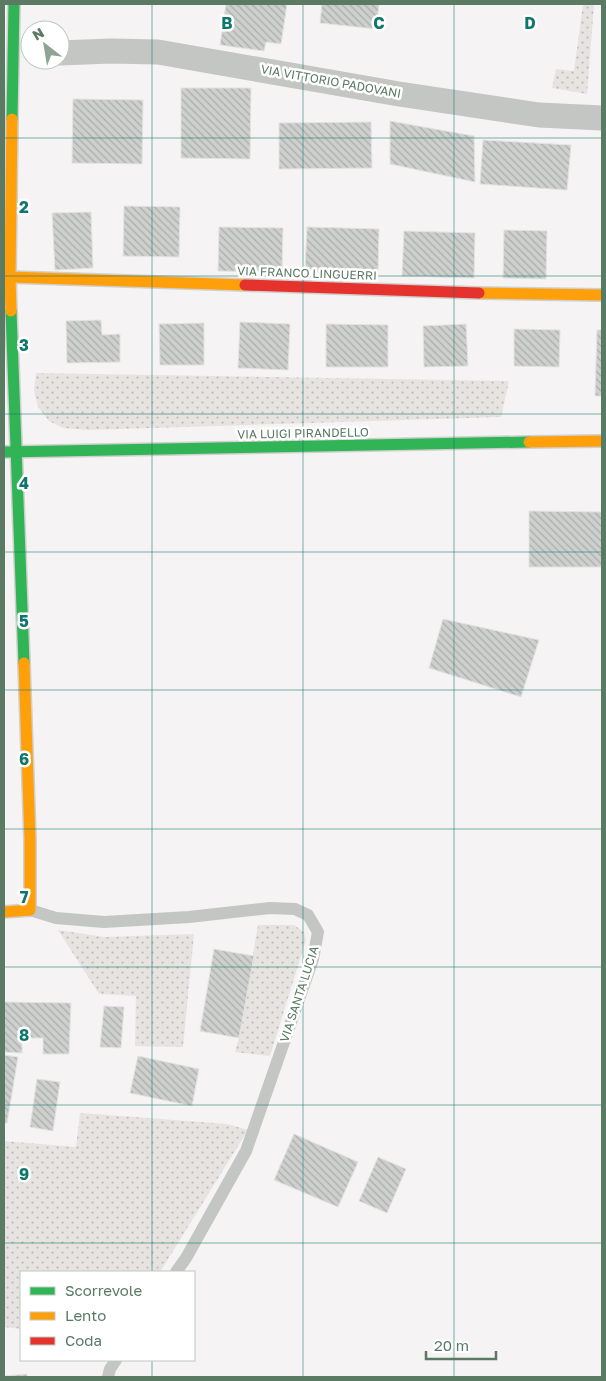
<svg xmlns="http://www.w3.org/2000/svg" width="606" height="1381" font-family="'Golos Text',sans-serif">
	<defs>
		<pattern id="grass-dots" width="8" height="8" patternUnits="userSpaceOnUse" patternTransform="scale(1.25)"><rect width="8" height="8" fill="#e7e3e0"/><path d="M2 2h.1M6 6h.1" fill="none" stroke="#bebdb9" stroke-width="1.8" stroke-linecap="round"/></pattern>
		<pattern id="building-back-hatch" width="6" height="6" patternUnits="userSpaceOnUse" patternTransform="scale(1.25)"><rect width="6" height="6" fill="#ced0ce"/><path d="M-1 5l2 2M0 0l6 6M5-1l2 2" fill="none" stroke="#aaaeab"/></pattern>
	</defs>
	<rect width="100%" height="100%" fill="#f5f3f3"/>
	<g fill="url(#grass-dots)">
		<polygon points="583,4 594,4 587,94 552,88 556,69 574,71"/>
		<polygon points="36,373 509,381 501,417 88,430 63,428 49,421 38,407 34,391"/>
		<polygon points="258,925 294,925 304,932 306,940 270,1056 235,1052 239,1038"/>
		<polygon points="58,930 105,937 194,934 183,1047 135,1046 136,996 99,994"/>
		<polygon points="80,1113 227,1124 248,1130 160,1272 21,1272 21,1329 4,1327 4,1141 76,1147"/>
	</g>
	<g fill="url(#building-back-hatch)" stroke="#e4e2e2">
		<polygon points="226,4 287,4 281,44 266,42 264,51 220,45"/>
		<polygon points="322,4 379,4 376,29 320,23"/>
		<polygon points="181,88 251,88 250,159 181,158"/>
		<polygon points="73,99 143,100 142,164 72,163"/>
		<polygon points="390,121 474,136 475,182 390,164"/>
		<polygon points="371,122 372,168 279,169 279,123"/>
		<polygon points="483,140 571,145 567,190 480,184"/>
		<polygon points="124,206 180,207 179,257 123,256"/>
		<polygon points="91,212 93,268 55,270 52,213"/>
		<polygon points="219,227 283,228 282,272 218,271"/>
		<polygon points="307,227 379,229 378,273 305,271"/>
		<polygon points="504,230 547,231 546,279 503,278"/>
		<polygon points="404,231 475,233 474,278 402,276"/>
		<polygon points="101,320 102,335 120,334 120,362 67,363 66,321"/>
		<polygon points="240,322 290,324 288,370 238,368"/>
		<polygon points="204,323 204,365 160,365 159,324"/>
		<polygon points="326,324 388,325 388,367 326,367"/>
		<polygon points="466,324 468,366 424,367 423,326"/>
		<polygon points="514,329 560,330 559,367 514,366"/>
		<polygon points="597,330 602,330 602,396 595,396"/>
		<polygon points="529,511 602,512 602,567 529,567"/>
		<polygon points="443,619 539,640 521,697 429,668"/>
		<polygon points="214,949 254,956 239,1038 200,1031"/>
		<polygon points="4,1002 71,1003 69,1054 43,1054 43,1038 22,1038 22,1053 4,1052"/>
		<polygon points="104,1006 124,1007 121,1048 100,1047"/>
		<polygon points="4,1055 18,1057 7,1123 4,1123"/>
		<polygon points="138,1056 199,1069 192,1106 130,1093"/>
		<polygon points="37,1079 60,1082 53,1131 30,1127"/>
		<polygon points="294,1134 358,1162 338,1207 274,1180"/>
		<polygon points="378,1157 406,1169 387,1213 359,1201"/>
		<polygon points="27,1374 27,1377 4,1377 4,1376"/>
	</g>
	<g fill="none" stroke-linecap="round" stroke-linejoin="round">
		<g stroke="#cfd0cf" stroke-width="14">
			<g id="fast">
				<polyline points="12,119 14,4"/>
				<polyline points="11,311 24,663"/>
				<polyline points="4,452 529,442"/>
			</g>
		</g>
		<g stroke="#cfd0cf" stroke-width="14">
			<g id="slow">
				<polyline points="10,277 245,285"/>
				<polyline points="479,293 602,295"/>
				<polyline points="11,311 10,277 12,119"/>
				<polyline points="529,442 602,441"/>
				<polyline points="4,912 30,910 30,839 24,663"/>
			</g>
		</g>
		<g stroke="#cfd0cf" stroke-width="14">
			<polyline id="jam" points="245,285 479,293"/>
		</g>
		<g stroke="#c3c6c3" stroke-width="12">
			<polyline points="30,910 56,918 104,922 189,917 270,908 295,909 308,915 318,932 313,959 246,1151 186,1258 176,1272"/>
			<polyline points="108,1377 110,1369 116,1360"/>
		</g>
		<polyline stroke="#c3c6c3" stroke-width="25" points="60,53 111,51 158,52 399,94 539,115 602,118"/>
		<use href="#fast" stroke="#30b455" stroke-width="11"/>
		<use href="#slow" stroke="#ff9f0a" stroke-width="11"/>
		<use href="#jam" stroke="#e5322d" stroke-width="11"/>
	</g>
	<path fill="none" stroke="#0f766e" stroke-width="1" stroke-opacity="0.55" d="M152,4V1272M303,4V1377M454,4V1377M4,138H602M4,276H602M4,414H602M4,552H602M4,690H602M4,829H602M4,967H602M4,1105H602M4,1243H602M152,1360V1377"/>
	<g text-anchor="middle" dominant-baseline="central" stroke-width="5" stroke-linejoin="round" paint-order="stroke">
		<g font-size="12" fill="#5a7a64" stroke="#fff">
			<text transform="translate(331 81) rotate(10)">VIA VITTORIO PADOVANI</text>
			<text transform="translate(307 273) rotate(2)">VIA FRANCO LINGUERRI</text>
			<text transform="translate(303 433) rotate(-1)">VIA LUIGI PIRANDELLO</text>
			<text transform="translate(299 994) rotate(-72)">VIA SANTA LUCIA</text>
		</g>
	</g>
	<g font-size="16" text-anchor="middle" font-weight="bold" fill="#0f766e" stroke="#fff" stroke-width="5" stroke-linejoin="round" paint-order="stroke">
		<text x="227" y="29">B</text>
		<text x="379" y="29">C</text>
		<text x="530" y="29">D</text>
		<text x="24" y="213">2</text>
		<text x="24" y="351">3</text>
		<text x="24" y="489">4</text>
		<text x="24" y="627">5</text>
		<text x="24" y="765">6</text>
		<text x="24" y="903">7</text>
		<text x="24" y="1041">8</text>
		<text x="24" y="1180">9</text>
	</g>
	<rect width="606" height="1381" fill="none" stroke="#5a7a64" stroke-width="10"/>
	<rect x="20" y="1271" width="175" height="90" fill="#ffffff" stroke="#bdcac1"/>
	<rect x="30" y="1287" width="25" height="8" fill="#30b455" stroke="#bdcac1"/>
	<text x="65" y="1296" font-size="15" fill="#5a7a64">Scorrevole</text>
	<rect x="30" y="1312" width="25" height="8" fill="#ff9f0a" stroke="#bdcac1"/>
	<text x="65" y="1321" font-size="15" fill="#5a7a64">Lento</text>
	<rect x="30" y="1337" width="25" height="8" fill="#e5322d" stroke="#bdcac1"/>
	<text x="65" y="1346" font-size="15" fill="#5a7a64">Coda</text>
	<g transform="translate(45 45) rotate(329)"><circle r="24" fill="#ffffff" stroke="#bdcac1"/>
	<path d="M0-4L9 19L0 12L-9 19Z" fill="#90a496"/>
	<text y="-8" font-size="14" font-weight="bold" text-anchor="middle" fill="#5a7a64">N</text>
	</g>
	<path d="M426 1351v8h70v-8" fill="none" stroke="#5a7a64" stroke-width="2.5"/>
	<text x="434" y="1351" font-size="15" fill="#5a7a64" stroke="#ffffff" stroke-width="4" paint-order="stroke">20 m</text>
</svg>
